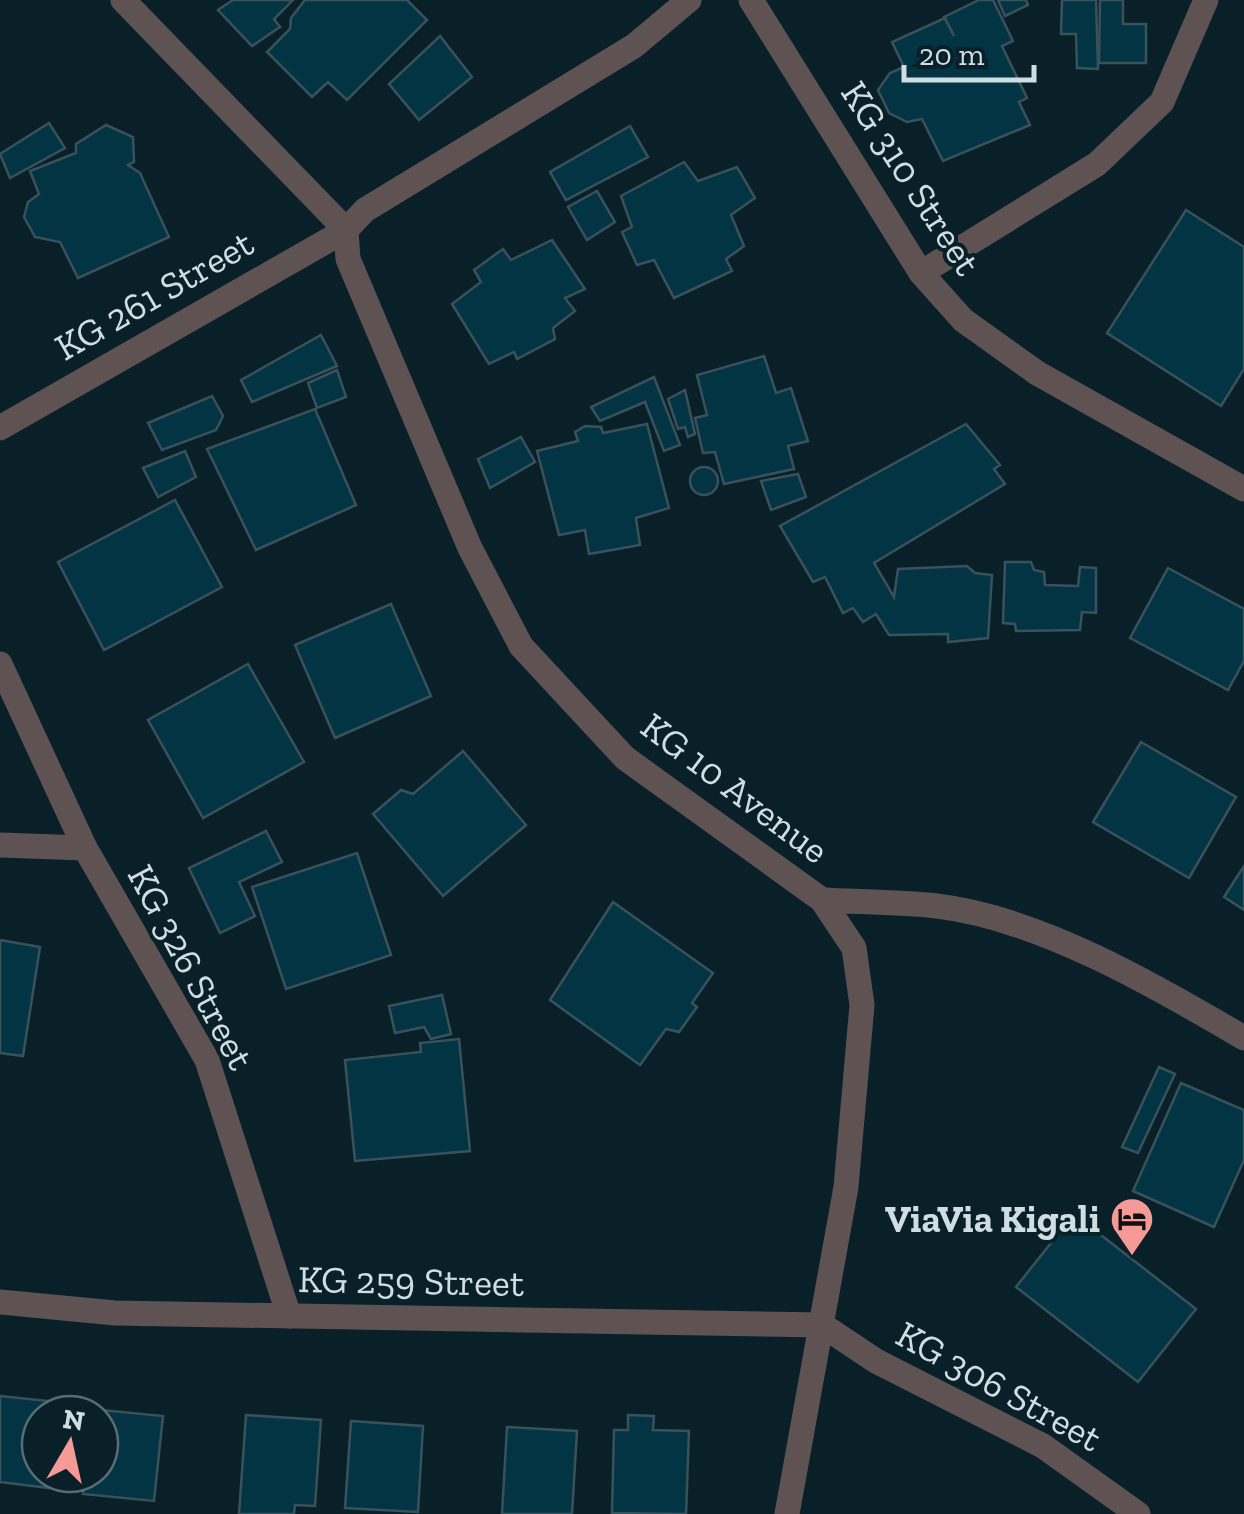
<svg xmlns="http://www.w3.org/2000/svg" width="1244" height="1514" font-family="'Zilla Slab',serif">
	<rect width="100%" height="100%" fill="#092029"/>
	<g fill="#033443" stroke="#39515a" stroke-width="2.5">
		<polygon points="233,0 293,0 274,19 280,27 252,46 218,10"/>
		<polygon points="407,0 427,20 347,100 328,82 312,97 267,52 290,29 291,18 305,0"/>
		<polygon points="979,0 993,0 1013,41 1002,46 1027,98 1019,102 1030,125 943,161 922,119 907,122 889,113 878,90 890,73 904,67 892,42 945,18 954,36 944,17"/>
		<polygon points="998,0 1026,0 1028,5 1005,16"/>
		<polygon points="1062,0 1096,0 1098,69 1077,68 1076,34 1061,34"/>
		<polygon points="1100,0 1123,0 1123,24 1146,24 1146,63 1099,63"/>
		<polygon points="440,36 472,77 419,120 389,84"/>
		<polygon points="49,123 65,148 10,178 0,154"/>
		<polygon points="106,125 133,137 134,162 128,165 140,173 169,237 78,278 60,242 35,237 24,217 28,202 39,194 30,171 76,153 76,144"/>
		<polygon points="630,126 648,157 566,200 550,172"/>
		<polygon points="684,162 698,181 737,167 755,198 731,215 744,246 726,259 732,271 674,298 654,260 637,265 622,232 632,227 621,196"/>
		<polygon points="597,191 615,222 587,240 568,207"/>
		<polygon points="1186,210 1244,247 1244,369 1221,406 1107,333"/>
		<polygon points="552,240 585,289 565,298 575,311 553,328 555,339 517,359 514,352 489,364 452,304 481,282 474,270 503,249 511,260"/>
		<polygon points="321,335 337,366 252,402 241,380"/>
		<polygon points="764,356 776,393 791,388 808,441 788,446 794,469 724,484 715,452 703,453 695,418 707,415 697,375"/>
		<polygon points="337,370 346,397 317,408 308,383"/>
		<polygon points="654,377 680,445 664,451 645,402 600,421 591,407"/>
		<polygon points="685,390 695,434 688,437 685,427 678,429 668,399"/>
		<polygon points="212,396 223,416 216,430 162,450 148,423"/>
		<polygon points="315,409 356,505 256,550 207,449"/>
		<polygon points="647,424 669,508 636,518 640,545 589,554 585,530 559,535 537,451 578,441 575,432 585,426 601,427 603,433"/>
		<polygon points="966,424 1000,465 994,469 1005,484 874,563 894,597 898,569 967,566 975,573 992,575 988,638 948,642 948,634 889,635 876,614 863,622 853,608 843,613 825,577 813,582 780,526"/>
		<polygon points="521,437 535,462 490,488 478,459"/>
		<polygon points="185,451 196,477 158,497 143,468"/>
		<circle cx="704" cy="481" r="14"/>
		<polygon points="798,474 806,497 771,510 761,481"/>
		<polygon points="175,500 222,587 104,650 58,562"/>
		<polygon points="1005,562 1031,562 1034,570 1044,572 1045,585 1078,586 1080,567 1096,568 1096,613 1082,612 1080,630 1016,631 1015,624 1003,623"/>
		<polygon points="1168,568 1244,609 1244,661 1228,690 1130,638"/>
		<polygon points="391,604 431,696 335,738 295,645"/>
		<polygon points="248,664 304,762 203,818 148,720"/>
		<polygon points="1141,742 1236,797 1189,878 1093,822"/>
		<polygon points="463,751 526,825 443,896 373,814 401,790 413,794"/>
		<polygon points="266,831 282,862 239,882 255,916 220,933 189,868"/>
		<polygon points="357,853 391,955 286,989 252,887"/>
		<polygon points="1244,866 1244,910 1224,897"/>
		<polygon points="613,902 713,973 692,1003 697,1007 679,1032 666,1029 640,1065 550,1000"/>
		<polygon points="0,940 40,947 23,1056 0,1053"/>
		<polygon points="442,995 451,1034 431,1039 424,1027 395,1033 389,1006"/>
		<polygon points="459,1039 470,1151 355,1161 345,1060 421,1052 420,1043"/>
		<polygon points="1159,1067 1175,1074 1138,1153 1122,1147"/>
		<polygon points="1181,1083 1244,1110 1244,1160 1214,1227 1133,1191"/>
		<polygon points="1074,1214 1196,1309 1138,1382 1016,1287"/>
		<polygon points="0,1396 58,1402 57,1414 40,1414 40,1474 50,1474 49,1488 0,1482"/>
		<polygon points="91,1409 163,1416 154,1501 83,1494 85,1474 100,1474 100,1414 90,1414"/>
		<polygon points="246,1415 321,1420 315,1506 295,1505 294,1514 239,1514"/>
		<polygon points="628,1415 654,1416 653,1430 689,1431 686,1514 612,1513 614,1430 628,1430"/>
		<polygon points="351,1421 423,1426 418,1512 345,1508"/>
		<polygon points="507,1427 577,1431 572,1514 502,1514"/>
	</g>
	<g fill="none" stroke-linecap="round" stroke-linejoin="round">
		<g stroke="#5e5252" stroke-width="25">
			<polyline points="689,0 634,46 365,210 346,230 348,259 470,548 521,646 625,758 822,900 854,948 862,1005 846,1187 787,1514"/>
			<polyline points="751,0 921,273 963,320 1037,373 1244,489"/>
			<polyline points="921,273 1097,164 1162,102 1206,0"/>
			<polyline points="0,428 346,230 123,0"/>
			<polyline points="0,664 85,848 207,1060 289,1316"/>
			<polyline points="0,845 85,848"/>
			<path d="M822,900C860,902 899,902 937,906C1039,918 1156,986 1244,1038"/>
			<polyline points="0,1302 115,1313 822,1325 876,1361 1043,1446 1138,1514"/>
		</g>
	</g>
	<defs>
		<g id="hotel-pin" transform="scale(2.25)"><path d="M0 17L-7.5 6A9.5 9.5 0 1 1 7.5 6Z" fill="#f59b97" stroke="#092029"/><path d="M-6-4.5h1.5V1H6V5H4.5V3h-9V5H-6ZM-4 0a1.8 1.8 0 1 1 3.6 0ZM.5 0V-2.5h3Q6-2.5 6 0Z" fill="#111"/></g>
	</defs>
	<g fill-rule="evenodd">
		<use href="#hotel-pin" x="1132" y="1219"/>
	</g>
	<g text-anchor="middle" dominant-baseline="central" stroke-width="8" stroke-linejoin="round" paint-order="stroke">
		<g font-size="38" fill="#d0dde3" stroke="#092029">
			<text transform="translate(911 178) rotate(57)">KG 310 Street</text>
			<text transform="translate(154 295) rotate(-30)">KG 261 Street</text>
			<text transform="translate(735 788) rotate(37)">KG 10 Avenue</text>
			<text transform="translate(191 967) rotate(62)">KG 326 Street</text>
			<text transform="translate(411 1281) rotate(1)">KG 259 Street</text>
			<text transform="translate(999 1386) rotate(29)">KG 306 Street</text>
		</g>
		<g font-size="38" font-weight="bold" fill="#d0dde3" stroke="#092029" text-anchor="end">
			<text x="1100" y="1219">ViaVia Kigali</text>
		</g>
	</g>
	<g transform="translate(70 1444) rotate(9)"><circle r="48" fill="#092029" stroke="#596c73" stroke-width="2.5"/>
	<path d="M0-8L18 38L0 25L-18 38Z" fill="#f59b97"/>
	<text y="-15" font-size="28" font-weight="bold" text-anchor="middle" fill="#d0dde3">N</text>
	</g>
	<path d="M904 65v15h130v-15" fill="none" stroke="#d0dde3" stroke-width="5"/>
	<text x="919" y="65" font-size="30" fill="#d0dde3" stroke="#092029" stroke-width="8" paint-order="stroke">20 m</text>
</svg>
